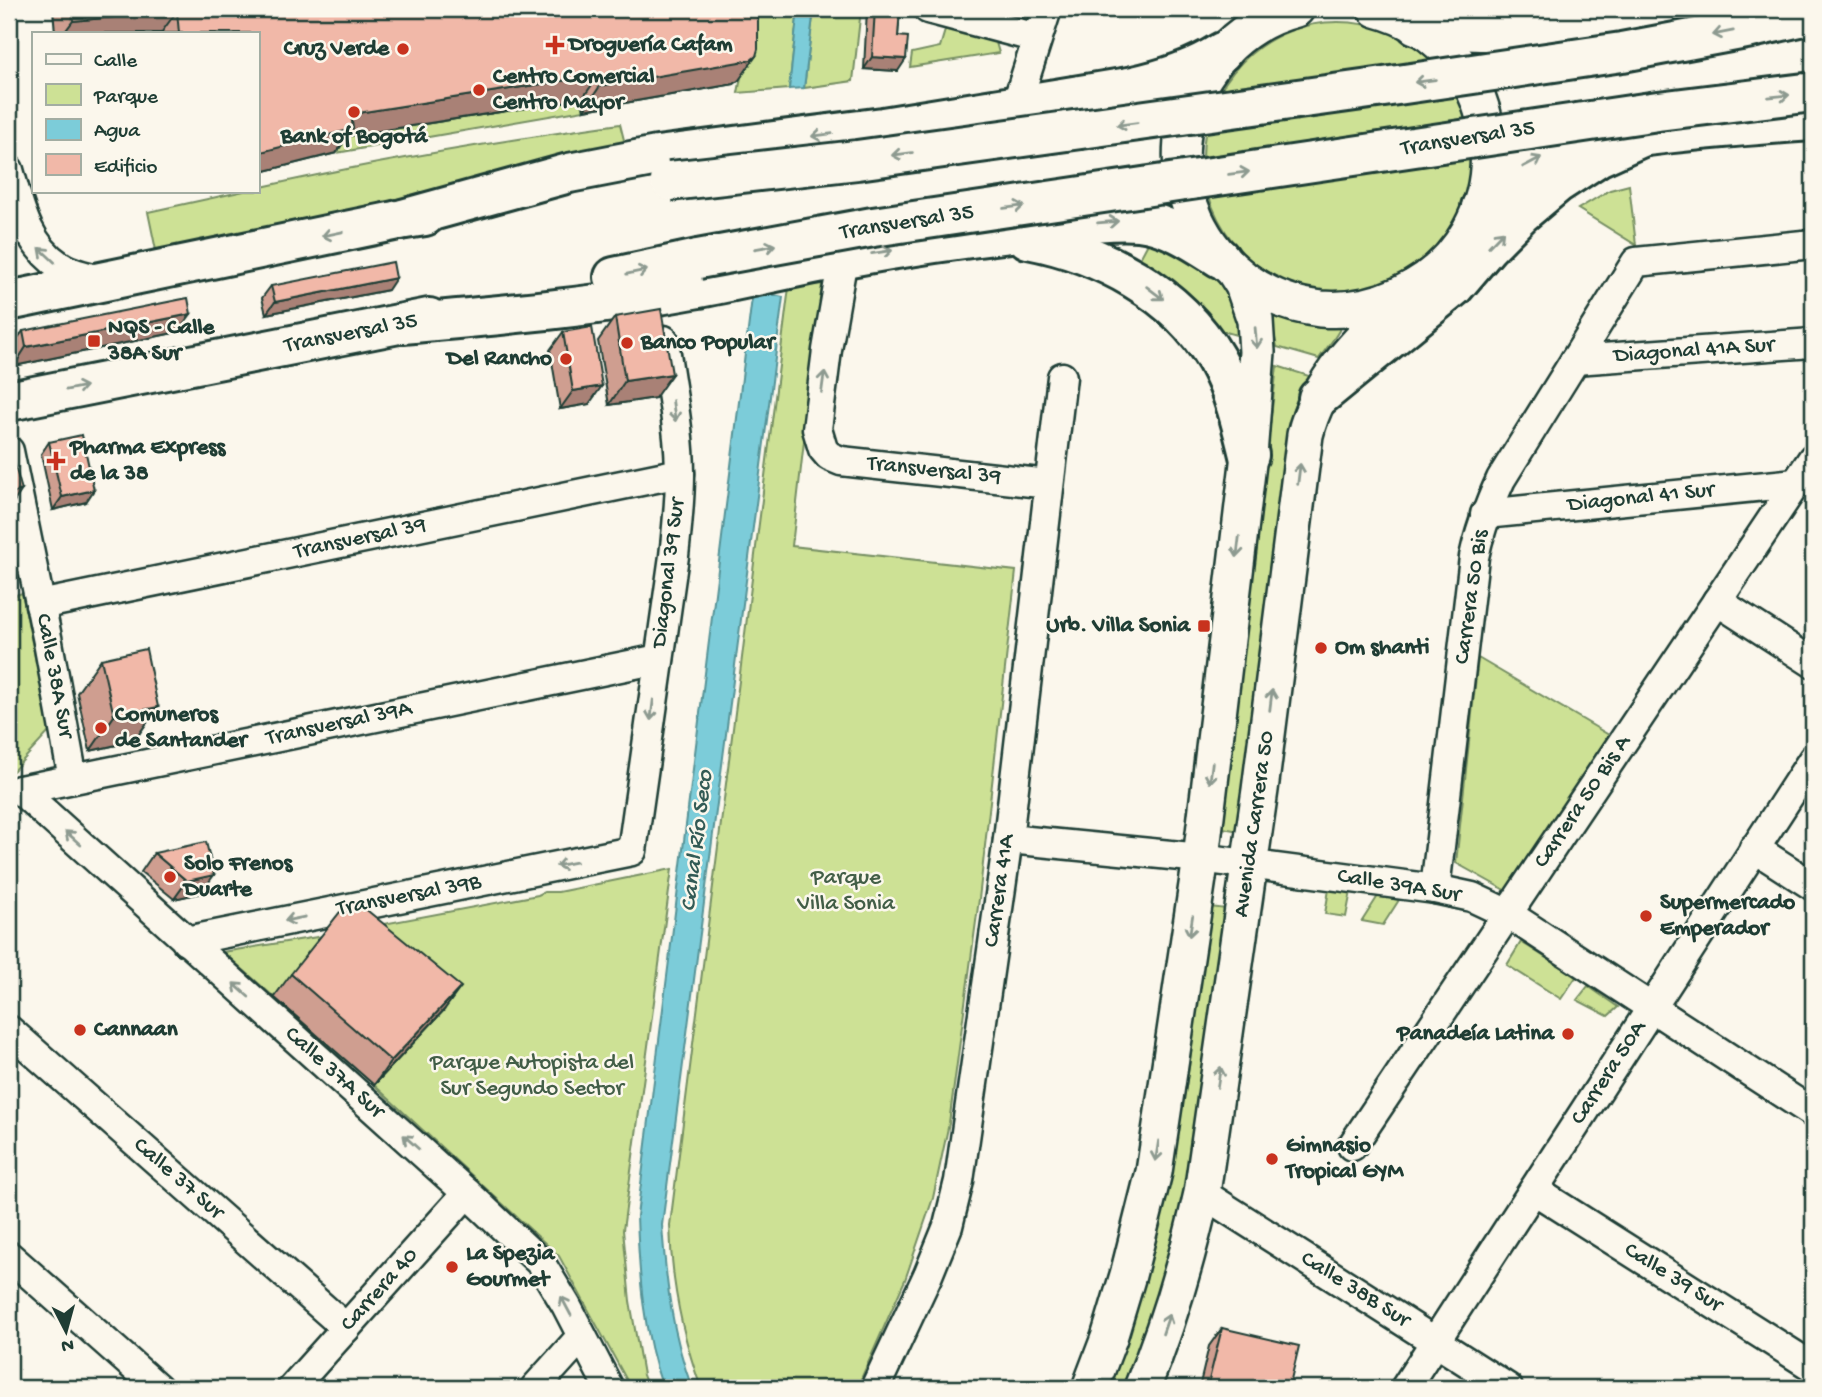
<svg xmlns="http://www.w3.org/2000/svg" width="1822" height="1397" font-family="'Gochi Hand',sans-serif">
	<rect width="100%" height="100%" fill="#fbf7ec"/>
	<filter id="ink" filterUnits="userSpaceOnUse"><feTurbulence type="fractalNoise" baseFrequency=".0143" numOctaves="2"/><feDisplacementMap in="SourceGraphic" scale="14" xChannelSelector="R" yChannelSelector="G"/><feConvolveMatrix kernelMatrix="1 2 1 2 8 2 1 2 1" color-interpolation-filters="sRGB"/></filter>
	<g filter="url(#ink)">
		<g fill="#cde195" stroke="#768f64" stroke-width="2">
			<polygon points="742,9 798,9 789,89 738,93 742,72"/>
			<polygon points="814,9 861,9 853,81 804,88"/>
			<circle cx="1338" cy="157" r="135"/>
			<polygon points="946,27 995,39 999,53 910,67 912,53 940,47"/>
			<polygon points="582,99 584,110 336,153 334,138"/>
			<path d="M620,124L628,156L158,260L148,212L244,191H257V188C377,161 498,141 620,124Z"/>
			<polygon points="1629,185 1636,245 1578,209 1610,190"/>
			<polygon points="1153,234 1219,277 1235,304 1240,336 1205,326 1137,264"/>
			<path d="M822,284L792,546L1016,571L979,899L949,1123L933,1198L905,1280L857,1388H701C682,1335 671,1282 670,1225L789,287Z"/>
			<path d="M1266,310L1341,326C1339,334 1324,351 1319,359L1277,347L1272,324Z"/>
			<polygon points="1277,366 1309,376 1298,396 1289,421 1239,831 1223,828"/>
			<polygon points="22,593 50,731 13,771 9,767 9,597"/>
			<polygon points="1478,658 1614,738 1510,893 1456,863"/>
			<polygon points="672,869 623,1230 630,1301 643,1375 648,1388 631,1388 559,1256 374,1085 444,1010 346,931 538,895 544,892 558,892"/>
			<polygon points="1329,889 1351,891 1346,917 1325,914"/>
			<polygon points="1378,896 1399,900 1383,925 1362,921"/>
			<polygon points="1210,907 1227,909 1194,1147 1167,1265 1127,1388 1109,1388 1175,1148 1189,1067"/>
			<polygon points="324,936 274,997 223,952"/>
			<polygon points="1521,942 1576,977 1561,999 1507,965"/>
			<polygon points="1588,986 1618,1007 1608,1016 1577,1000"/>
		</g>
		<g fill="#7cccd9" stroke="#579397" stroke-width="2">
			<polygon points="798,9 814,9 804,88 789,89"/>
			<path d="M766,293L783,297L662,1225C666,1282 672,1334 692,1388H663C643,1333 639,1274 637,1216L752,298Z"/>
		</g>
		<g fill="none" stroke-linecap="round" stroke-linejoin="round">
			<g stroke="#1f3d34" stroke-width="33">
				<g id="minor">
					<polyline points="928,9 1037,38"/>
					<polyline points="1016,106 1047,9"/>
					<path d="M9,170C19,205 27,245 60,266C72,274 88,277 102,280"/>
					<polyline points="843,258 827,350 817,429 823,449 829,456 841,461 1049,484"/>
					<polyline points="1575,360 1813,343"/>
					<polyline points="9,451 48,642 73,779"/>
					<polyline points="1485,514 1796,483"/>
					<polyline points="1717,601 1813,663"/>
					<polyline points="40,605 680,473"/>
					<polyline points="20,790 467,1193 540,1262 566,1305 609,1388"/>
					<polyline points="20,790 659,659"/>
					<polyline points="1008,839 1201,858 1435,889 1472,897 1508,914 1813,1113"/>
					<polyline points="1754,848 1813,886"/>
					<path d="M1435,889L1474,557C1480,529 1489,505 1501,479L1636,262L1813,244"/>
					<path d="M186,941L632,851L674,556C677,529 680,502 680,475C680,430 670,385 664,340"/>
					<polyline points="9,1030 346,1328"/>
					<polyline points="1352,1146 1813,458"/>
					<polyline points="1534,1190 1813,1367"/>
					<polyline points="1202,1193 1508,1388"/>
					<polyline points="9,1256 158,1388"/>
					<polyline points="292,1388 467,1193"/>
					<polyline points="535,1388 581,1337"/>
					<polyline points="875,1388 928,1275 948,1226 959,1181 1008,839 1062,377"/>
					<polyline points="1405,1388 1813,759"/>
				</g>
			</g>
			<g stroke="#1f3d34" stroke-width="40">
				<g id="major">
					<path d="M1296,9C1261,18 1232,38 1211,67C1140,163 1204,296 1321,309C1348,311 1375,306 1399,295C1529,236 1514,45 1376,9"/>
					<polyline points="1090,1388 1109,1338 1128,1275 1154,1172 1201,858 1249,455 1257,352 1255,320 1243,285 1236,274"/>
					<path d="M1142,1388C1168,1325 1187,1260 1202,1193L1260,790L1305,435C1320,373 1369,331 1413,288"/>
				</g>
			</g>
			<g stroke="#1f3d34" stroke-width="44">
				<g id="highway">
					<path d="M1416,25C1437,28 1459,31 1480,31C1536,32 1602,18 1657,9"/>
					<path d="M1481,207C1498,189 1515,169 1538,158C1567,145 1600,143 1632,138C1692,130 1753,125 1813,121"/>
					<path d="M399,220L569,173L657,156L883,127L1129,87C1162,80 1194,70 1222,52"/>
					<path d="M1028,239C1101,253 1177,292 1216,359C1233,389 1241,422 1249,455"/>
					<polyline points="614,277 698,259"/>
					<polyline points="9,301 399,220 425,216"/>
					<path d="M403,324C500,315 597,307 693,289C744,280 793,267 844,258C905,247 966,238 1028,231C1063,227 1104,218 1139,221C1169,224 1195,242 1220,258"/>
					<polyline points="1318,398 1454,287 1488,247 1521,214 1558,183 1598,157 1642,137"/>
					<polyline points="9,401 429,318"/>
				</g>
			</g>
			<use href="#minor" stroke="#fbf7ec" stroke-width="28"/>
			<use href="#major" stroke="#fbf7ec" stroke-width="35"/>
			<use href="#highway" stroke="#fbf7ec" stroke-width="38"/>
			<g stroke="#1f3d34" stroke-width="44" stroke-linecap="butt">
				<g id="highway-bridge">
					<polyline points="670,181 857,160 1377,88 1622,52 1751,28 1813,14"/>
					<polyline points="698,259 873,227 1658,111 1813,92"/>
				</g>
			</g>
			<use href="#highway-bridge" stroke="#fbf7ec" stroke-width="38"/>
		</g>
		<g fill="#cf9e90" stroke="#1f3d34" stroke-width="2">
			<polygon points="53,9 758,9 739,80 734,84 584,110 582,99 348,136 336,153 257,173 257,33 55,33"/>
			<polygon points="867,9 900,9 898,36 898,71 864,69"/>
			<polygon points="271,286 388,290 266,314 262,298"/>
			<polygon points="615,317 655,398 609,405 598,341"/>
			<polygon points="23,331 178,332 14,366 10,349"/>
			<polygon points="563,332 589,404 560,409 550,350"/>
			<polygon points="49,442 86,502 53,510 41,454"/>
			<polygon points="101,659 158,707 134,741 90,751 77,693"/>
			<polygon points="154,853 201,893 174,899 141,872"/>
			<polygon points="291,974 444,1010 374,1085 274,997"/>
			<polygon points="1222,1328 1289,1388 1199,1388 1209,1346"/>
		</g>
		<g fill="#a98176" stroke="#1f3d34" stroke-width="2">
			<polygon points="177,11 161,33 64,33 73,21"/>
			<polygon points="756,56 739,80 734,84 584,110 600,86"/>
			<polygon points="872,57 906,59 898,71 864,69"/>
			<polygon points="599,75 582,99 348,136 336,153 257,173 257,153 351,114"/>
			<polygon points="396,278 388,290 266,314 275,302"/>
			<polygon points="191,314 178,332 14,366 26,347"/>
			<polygon points="672,374 655,398 609,405 625,381"/>
			<polygon points="602,386 589,404 560,409 573,391"/>
			<polygon points="22,490 9,509 9,494"/>
			<polygon points="94,490 86,502 53,510 62,497"/>
			<polygon points="158,707 134,741 90,751 114,716"/>
			<polygon points="214,875 201,893 174,899 187,881"/>
			<polygon points="461,987 444,1010 374,1085 391,1061"/>
		</g>
		<g fill="#f1b8a8" stroke="#1f3d34" stroke-width="2">
			<polygon points="72,9 758,9 758,49 756,56 751,60 600,86 599,75 351,114 353,129 257,153 257,33 179,33 177,11 73,21"/>
			<polygon points="875,9 900,9 898,36 908,37 906,59 872,57"/>
			<polygon points="393,262 396,278 275,302 271,286"/>
			<polygon points="188,298 191,314 26,347 23,331"/>
			<polygon points="661,309 672,374 625,381 615,317"/>
			<polygon points="592,327 602,386 573,391 563,332"/>
			<polygon points="82,435 94,490 62,497 49,442"/>
			<polygon points="9,446 22,490 9,494"/>
			<polygon points="146,649 158,707 114,716 101,659"/>
			<polygon points="206,842 214,875 187,881 154,853"/>
			<polygon points="363,907 461,987 391,1061 291,974 340,912"/>
			<polygon points="1222,1328 1299,1346 1289,1388 1207,1388"/>
		</g>
		<defs><path id="oneway-shaft" d="M-6 0H5M1.5-3L5.5 0L1.5 3" fill="none" stroke-width="1.6" stroke-linecap="round" stroke-linejoin="round" transform="scale(1.75)"/></defs>
		<g stroke="#8d9a90">
			<use href="#oneway-shaft" transform="translate(1723 33) rotate(169)"/>
			<use href="#oneway-shaft" transform="translate(1425 81) rotate(172)"/>
			<use href="#oneway-shaft" transform="translate(1779 96) rotate(-6)"/>
			<use href="#oneway-shaft" transform="translate(1127 124) rotate(172)"/>
			<use href="#oneway-shaft" transform="translate(822 135) rotate(172)"/>
			<use href="#oneway-shaft" transform="translate(902 154) rotate(172)"/>
			<use href="#oneway-shaft" transform="translate(1532 162) rotate(-28)"/>
			<use href="#oneway-shaft" transform="translate(1239 173) rotate(-8)"/>
			<use href="#oneway-shaft" transform="translate(1014 207) rotate(-8)"/>
			<use href="#oneway-shaft" transform="translate(1108 222) rotate(-5)"/>
			<use href="#oneway-shaft" transform="translate(332 234) rotate(168)"/>
			<use href="#oneway-shaft" transform="translate(1496 239) rotate(-46)"/>
			<use href="#oneway-shaft" transform="translate(765 247) rotate(-10)"/>
			<use href="#oneway-shaft" transform="translate(882 252) rotate(-9)"/>
			<use href="#oneway-shaft" transform="translate(47 255) rotate(-137)"/>
			<use href="#oneway-shaft" transform="translate(637 272) rotate(-12)"/>
			<use href="#oneway-shaft" transform="translate(1155 293) rotate(37)"/>
			<use href="#oneway-shaft" transform="translate(1256 338) rotate(85)"/>
			<use href="#oneway-shaft" transform="translate(823 382) rotate(-82)"/>
			<use href="#oneway-shaft" transform="translate(76 388) rotate(-11)"/>
			<use href="#oneway-shaft" transform="translate(674 411) rotate(82)"/>
			<use href="#oneway-shaft" transform="translate(1299 474) rotate(-83)"/>
			<use href="#oneway-shaft" transform="translate(1238 547) rotate(97)"/>
			<use href="#oneway-shaft" transform="translate(1271 700) rotate(-83)"/>
			<use href="#oneway-shaft" transform="translate(652 710) rotate(97)"/>
			<use href="#oneway-shaft" transform="translate(1211 773) rotate(97)"/>
			<use href="#oneway-shaft" transform="translate(73 838) rotate(-138)"/>
			<use href="#oneway-shaft" transform="translate(566 864) rotate(169)"/>
			<use href="#oneway-shaft" transform="translate(295 919) rotate(169)"/>
			<use href="#oneway-shaft" transform="translate(1191 926) rotate(99)"/>
			<use href="#oneway-shaft" transform="translate(241 990) rotate(-138)"/>
			<use href="#oneway-shaft" transform="translate(1219 1077) rotate(-81)"/>
			<use href="#oneway-shaft" transform="translate(411 1142) rotate(-138)"/>
			<use href="#oneway-shaft" transform="translate(1157 1151) rotate(99)"/>
			<use href="#oneway-shaft" transform="translate(566 1306) rotate(-118)"/>
			<use href="#oneway-shaft" transform="translate(1166 1324) rotate(-71)"/>
		</g>
	</g>
	<g fill="#c8321e" stroke="#fbf7ec" stroke-width="2.5">
		<path d="M551.5 34.5h7v7h7v7h-7v7h-7v-7h-7v-7h7z"/>
		<circle cx="403" cy="49" r="7"/>
		<circle cx="479" cy="90" r="7"/>
		<circle cx="354" cy="112" r="7"/>
		<rect x="87" y="334" width="14" height="14" rx="3.5"/>
		<circle cx="627" cy="343" r="7"/>
		<circle cx="566" cy="359" r="7"/>
		<path d="M52.5 450.5h7v7h7v7h-7v7h-7v-7h-7v-7h7z"/>
		<rect x="1197" y="619" width="14" height="14" rx="3.5"/>
		<circle cx="1321" cy="648" r="7"/>
		<circle cx="101" cy="728" r="7"/>
		<circle cx="170" cy="877" r="7"/>
		<circle cx="1646" cy="916" r="7"/>
		<circle cx="80" cy="1030" r="7"/>
		<circle cx="1568" cy="1034" r="7"/>
		<circle cx="1272" cy="1159" r="7"/>
		<circle cx="452" cy="1267" r="7"/>
	</g>
	<g text-anchor="middle" dominant-baseline="central" stroke-width="5" stroke-linejoin="round" paint-order="stroke">
		<g font-size="23" font-weight="bold" fill="#1f3d34" stroke="#fbf7ec" text-anchor="start">
			<text x="569" y="45">Droguería Cafam</text>
			<text x="389" y="49" text-anchor="end">Cruz Verde</text>
			<text x="493" y="77">Centro Comercial<tspan x="493" dy="26">Centro Mayor</tspan></text>
			<text x="354" y="137" text-anchor="middle">Bank of Bogotá</text>
			<text x="108" y="328">NQS - Calle<tspan x="108" dy="26">38A Sur</tspan></text>
			<text x="641" y="343">Banco Popular</text>
			<text x="552" y="359" text-anchor="end">Del Rancho</text>
			<text x="70" y="448">Pharma Express<tspan x="70" dy="26">de la 38</tspan></text>
			<text x="1190" y="626" text-anchor="end">Urb. Villa Sonia</text>
			<text x="1335" y="648">Om shanti</text>
			<text x="115" y="715">Comuneros<tspan x="115" dy="26">de Santander</tspan></text>
			<text x="184" y="864">Solo Frenos<tspan x="184" dy="26">Duarte</tspan></text>
			<text x="1660" y="903">Supermercado<tspan x="1660" dy="26">Emperador</tspan></text>
			<text x="94" y="1030">Cannaan</text>
			<text x="1554" y="1034" text-anchor="end">Panadeía Latina</text>
			<text x="1286" y="1146">Gimnasio<tspan x="1286" dy="26">Tropical GYM</tspan></text>
			<text x="466" y="1254">La Spezia<tspan x="466" dy="26">Gourmet</tspan></text>
		</g>
		<g font-size="23" fill="#1f3d34" stroke="#fbf7ec">
			<text transform="translate(1468 139) rotate(-9)">Transversal 35</text>
			<text transform="translate(907 223) rotate(-9)">Transversal 35</text>
			<text transform="translate(351 334) rotate(-11)">Transversal 35</text>
			<text transform="translate(1694 351) rotate(-4)">Diagonal 41A Sur</text>
			<text transform="translate(934 471) rotate(6)">Transversal 39</text>
			<text transform="translate(1641 498) rotate(-6)">Diagonal 41 Sur</text>
			<text transform="translate(360 539) rotate(-12)">Transversal 39</text>
			<text transform="translate(669 573) rotate(-83)">Diagonal 39 Sur</text>
			<text transform="translate(1472 597) rotate(-82)">Carrera 50 Bis</text>
			<text transform="translate(54 676) rotate(79)">Calle 38A Sur</text>
			<text transform="translate(339 724) rotate(-12)">Transversal 39A</text>
			<text transform="translate(1583 802) rotate(-56)">Carrera 50 Bis A</text>
			<text transform="translate(1255 824) rotate(-82)">Avenida Carrera 50</text>
			<text transform="translate(1399 886) rotate(9)">Calle 39A Sur</text>
			<text transform="translate(1000 891) rotate(-82)">Carrera 41A</text>
			<text transform="translate(409 896) rotate(-11)">Transversal 39B</text>
			<text transform="translate(334 1073) rotate(42)">Calle 37A Sur</text>
			<text transform="translate(1609 1073) rotate(-57)">Carrera 50A</text>
			<text transform="translate(178 1179) rotate(41)">Calle 37 Sur</text>
			<text transform="translate(1673 1278) rotate(32)">Calle 39 Sur</text>
			<text transform="translate(380 1290) rotate(-48)">Carrera 40</text>
			<text transform="translate(1355 1290) rotate(32)">Calle 38B Sur</text>
		</g>
		<g font-size="23" fill="#425e47" stroke="#fbf7ec">
			<text x="846" y="878">Parque<tspan x="846" dy="26">Villa Sonia</tspan></text>
			<text x="532" y="1063">Parque Autopista del<tspan x="532" dy="26">Sur Segundo Sector</tspan></text>
		</g>
		<g font-size="24" font-style="italic" fill="#325a55" stroke="#fbf7ec">
			<text transform="translate(698 841) rotate(-83)">Canal Río Seco</text>
		</g>
	</g>
	<rect width="1822" height="1397" fill="none" stroke="#fbf7ec" stroke-width="35"/>
	<rect x="18" y="18" width="1787" height="1362" fill="none" stroke="#1f3d34" stroke-width="2.5" filter="url(#ink)"/>
	<rect x="32" y="32" width="228" height="161" fill="#fbf7ec" stroke="#a3ada2" stroke-width="2"/>
	<rect x="46" y="54" width="35" height="10" fill="#fbf7ec" stroke="#a3ada2" stroke-width="2"/>
	<text x="94" y="66" font-size="21" fill="#1f3d34">Calle</text>
	<rect x="46" y="84" width="35" height="21" fill="#cde195" stroke="#a3ada2" stroke-width="2"/>
	<text x="94" y="102" font-size="21" fill="#1f3d34">Parque</text>
	<rect x="46" y="119" width="35" height="21" fill="#7cccd9" stroke="#a3ada2" stroke-width="2"/>
	<text x="94" y="136" font-size="21" fill="#1f3d34">Agua</text>
	<rect x="46" y="154" width="35" height="21" fill="#f1b8a8" stroke="#a3ada2" stroke-width="2"/>
	<text x="94" y="172" font-size="21" fill="#1f3d34">Edificio</text>
	<g transform="translate(66 1331) rotate(174)" stroke="#fbf7ec" stroke-width="5" paint-order="stroke">
	<path d="M0-5L12 26L0 18L-12 26Z" fill="#1f3d34"/>
	<text y="-10" font-size="19" font-weight="bold" text-anchor="middle" fill="#1f3d34">N</text>
	</g>
</svg>
